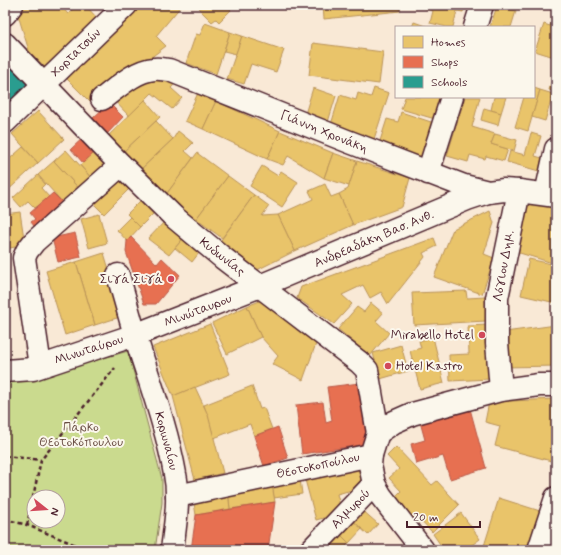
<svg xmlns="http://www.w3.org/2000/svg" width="561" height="555" font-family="Mynerve,sans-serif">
	<rect width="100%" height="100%" fill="#f9e9d6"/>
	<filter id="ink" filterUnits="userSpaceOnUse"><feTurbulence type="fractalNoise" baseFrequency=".025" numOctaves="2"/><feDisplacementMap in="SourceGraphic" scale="8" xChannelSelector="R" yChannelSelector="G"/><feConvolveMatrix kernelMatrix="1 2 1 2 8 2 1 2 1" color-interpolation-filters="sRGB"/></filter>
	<g filter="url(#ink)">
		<path fill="#cada8e" stroke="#8a7c5c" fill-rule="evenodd" d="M128,351L162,479V503L155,550H5V379L45,375ZM34,497H58V521H34Z"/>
		<g fill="#e9c46a" stroke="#b99257">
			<polygon points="25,5 57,5 58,6 60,5 68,14 77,5 85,5 99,20 47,69 29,51 18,15"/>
			<polygon points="142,5 182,5 156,36 166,46 141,65 127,74 123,69 90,102 67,79"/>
			<polygon points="204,5 226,5 231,10 219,22 216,19 212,22 199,9"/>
			<polygon points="323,5 399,5 400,11 324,19"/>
			<polygon points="425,5 465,5 463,12 457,11 453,27 447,27 430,23 433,11 425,8"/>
			<polygon points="497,6 516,11 511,27 490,27"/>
			<polygon points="553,19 556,20 556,49 554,57 535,51 544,24 550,26"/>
			<polygon points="414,22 428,27 412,27"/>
			<polygon points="205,23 230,32 216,74 186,63 196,34 200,35"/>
			<polygon points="230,32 242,36 236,54 224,51"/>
			<polygon points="242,36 284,50 276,72 251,64 244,84 227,79"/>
			<polygon points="313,43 383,52 379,84 309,75"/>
			<polygon points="556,66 556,92 549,90"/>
			<polygon points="164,72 180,78 171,88 182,98 172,109 152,93 129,116 111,97"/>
			<polygon points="313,88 336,96 328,122 305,114"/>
			<polygon points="374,88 389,93 373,142 330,128 340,95 356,100 358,93 371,97"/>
			<polygon points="534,88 540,90 528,131 515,127 524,97 534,97"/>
			<polygon points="540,90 553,94 545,121 532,117"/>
			<polygon points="198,93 216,101 203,129 185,121"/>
			<polygon points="405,97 442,97 435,119 401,109"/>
			<polygon points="465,97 480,97 472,127 495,134 491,144 508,149 504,161 486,156 485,159 470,155 468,162 447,156"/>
			<polygon points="494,97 506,97 501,113 491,110"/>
			<polygon points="145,100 160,117 120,155 105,139"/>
			<polygon points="216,101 280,131 267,159 203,129"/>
			<polygon points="484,108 501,113 498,125 481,120"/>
			<polygon points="38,111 64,139 38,163 12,134"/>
			<polygon points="401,112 434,123 422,158 379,144 387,119 398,122"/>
			<polygon points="156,121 173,139 137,173 120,155"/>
			<polygon points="178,131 193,143 185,151 193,158 165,196 137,173 173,139"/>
			<polygon points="280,131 333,153 324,178 288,156 283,165 267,159"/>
			<polygon points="531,133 541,136 535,156 542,158 539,171 507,162 510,151 525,155"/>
			<polygon points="495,134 517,140 514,151 491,144"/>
			<polygon points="23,147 38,163 5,193 5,163"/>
			<polygon points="66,150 94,181 82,192 54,161"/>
			<polygon points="97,150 112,166 94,181 80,165"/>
			<polygon points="197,153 228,176 196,219 165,196"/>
			<polygon points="333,153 357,161 349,186 324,178"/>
			<polygon points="54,161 82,192 66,206 38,175"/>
			<polygon points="357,161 410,178 402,207 353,225 339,194 348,189"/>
			<polygon points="262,166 278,176 281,171 298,182 282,207 250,186"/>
			<polygon points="38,175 45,184 41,188 49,197 35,208 28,201 21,207 13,198"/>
			<polygon points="117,175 130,188 104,214 91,201"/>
			<polygon points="228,176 254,195 222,238 196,219"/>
			<polygon points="325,184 331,197 339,194 353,225 295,251 278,215 313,199 309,191"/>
			<polygon points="254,195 269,206 262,216 278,215 295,251 257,270 221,240"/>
			<polygon points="530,197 556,204 556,264 513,251"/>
			<polygon points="141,200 154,213 140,227 127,214"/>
			<polygon points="490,211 494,223 484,254 494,258 482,294 434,277 453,229"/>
			<polygon points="20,212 25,245 5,249 5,214"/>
			<polygon points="99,214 107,243 89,248 81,219"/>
			<polygon points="130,217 140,227 127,241 117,230"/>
			<polygon points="166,220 186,235 169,255 148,239"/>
			<polygon points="186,235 202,249 192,262 175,248"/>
			<polygon points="434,238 437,246 423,253 425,257 388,304 381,292 370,298 363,285 342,295 352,304 334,324 297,298 301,287"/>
			<polygon points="104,253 123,316 95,325 76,262"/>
			<polygon points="529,259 556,265 556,303 521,295"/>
			<polygon points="76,262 95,325 65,335 46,271"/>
			<polygon points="466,291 467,298 485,297 486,321 414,325 412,293"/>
			<polygon points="265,299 318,338 303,380 272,364 278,356 261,337 247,306"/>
			<polygon points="371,303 383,313 376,321 389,333 370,356 338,329 357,307 364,312"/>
			<polygon points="247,306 261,337 227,354 212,323"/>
			<polygon points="210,324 230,374 173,396 153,347"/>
			<polygon points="487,325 490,379 450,381 449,355 469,354 468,326"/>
			<polygon points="556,325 556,366 505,367 505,332"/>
			<polygon points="433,337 444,383 420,389 410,351 421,348 419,341"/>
			<polygon points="401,345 408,371 380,379 373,353"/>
			<polygon points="252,386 260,409 264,408 272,429 254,436 250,424 214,438 204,405"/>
			<polygon points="195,387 208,415 223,473 195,480 173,396"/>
			<polygon points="556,399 556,456 555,462 495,446 500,426 485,422 489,402"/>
			<polygon points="396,447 432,485 437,481 459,505 432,532 416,515 411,519 393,499 401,491 389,478 399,469 387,456"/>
			<polygon points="359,460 367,486 337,494 342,513 316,520 304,476"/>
			<polygon points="300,479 302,494 274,498 272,484"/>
			<polygon points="272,484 275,502 230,509 228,491"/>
			<polygon points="228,491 230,509 196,515 193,497"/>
			<polygon points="499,498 540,511 527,550 487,550 488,547 484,546"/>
			<polygon points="361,509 378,524 368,535 351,519"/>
			<polygon points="461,513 480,539 465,550 444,550 433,534"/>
			<polygon points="351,519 362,529 349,543 339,533"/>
			<polygon points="556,520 556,550 546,550"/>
			<polygon points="339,533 349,543 345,547 348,550 324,550"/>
		</g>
		<g fill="#e76f51" stroke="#b85746">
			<polygon points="109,103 123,117 107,134 92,119"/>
			<polygon points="85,136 97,150 83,163 71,149"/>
			<polygon points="53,193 66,206 38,231 31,222 35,219 30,213"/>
			<polygon points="75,233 81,257 58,262 52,238"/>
			<polygon points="131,237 157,264 162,258 180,275 156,304 144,304 126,252 127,241"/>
			<polygon points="360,383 368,444 302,454 296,405 323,402 326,423 332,421 327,387"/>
			<polygon points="469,405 486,468 450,479 443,456 416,464 411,444 425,440 419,418"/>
			<polygon points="278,427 288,458 264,466 254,436"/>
			<polygon points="275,502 268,550 191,550 196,515"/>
		</g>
		<polygon fill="#2a9d8f" stroke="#347771" points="5,60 31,86 5,111"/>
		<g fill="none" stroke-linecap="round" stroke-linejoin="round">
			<g stroke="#4a1f2b" stroke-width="25">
				<g id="minor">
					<polyline points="5,14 12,5"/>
					<polyline points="475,27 482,5"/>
					<polyline points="5,44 121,165 174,217 223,258 359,362 367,370 378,433"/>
					<path d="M102,99C117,88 134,71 154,69C159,68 165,70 169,70L347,141L464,186L488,192L504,190L519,191L556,196"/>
					<polyline points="5,122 126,5"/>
					<polyline points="428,173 452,97"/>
					<polyline points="546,194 556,149"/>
					<polyline points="40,366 24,258 27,251 34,242 121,165"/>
					<polyline points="5,371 33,369 135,335 118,275"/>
					<polyline points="501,390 497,343 497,298 519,191"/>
					<polyline points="371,455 370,465 374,484 381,496 423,550"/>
					<polyline points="177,496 371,455 378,433 394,422 412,414 501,390 539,385 556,385"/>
					<path d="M172,550C175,526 180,498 175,474C167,428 149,380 135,335L260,286L467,199L488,192"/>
					<polyline points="311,550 374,484"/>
					<polyline points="539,550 556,498"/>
				</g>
			</g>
			<g stroke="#4a1f2b" stroke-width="2.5" stroke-dasharray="4 3" stroke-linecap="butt">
				<polyline points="5,456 41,460"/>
				<polyline points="5,519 27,525 88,550"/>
				<polyline points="27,525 41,460 115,368"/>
			</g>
			<use href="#minor" stroke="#fbf7ec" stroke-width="22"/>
		</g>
	</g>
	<g fill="#d1495b" stroke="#fbf7ec" stroke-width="1.5">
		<circle cx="171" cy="279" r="4"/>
		<circle cx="482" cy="335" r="4"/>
		<circle cx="388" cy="366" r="4"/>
	</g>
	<g text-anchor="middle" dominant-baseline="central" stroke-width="4" stroke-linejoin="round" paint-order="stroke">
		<g font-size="13" fill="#4a1f2b" stroke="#fbf7ec">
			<text transform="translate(76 53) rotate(-44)">Χορτατσών</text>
			<text transform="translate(324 132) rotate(22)">Γιάννη Χρονάκη</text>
			<text transform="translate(374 239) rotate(-23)">Ανδρεαδάκη Βασ. Ανθ.</text>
			<text transform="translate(222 257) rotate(38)">Κυδωνίας</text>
			<text transform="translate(504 266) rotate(-80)">Λόγιου Δημ.</text>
			<text transform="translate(198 311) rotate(-21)">Μινώταυρου</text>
			<text transform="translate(89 350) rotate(-18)">Μινωταύρου</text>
			<text transform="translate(166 441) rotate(75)">Κορωναίου</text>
			<text transform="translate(318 466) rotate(-12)">Θεοτοκοπούλου</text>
			<text transform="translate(351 509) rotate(-46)">Αλμυρού</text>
		</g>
		<g font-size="13" fill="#4a1f2b" stroke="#fbf7ec" text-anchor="end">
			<text x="163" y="279">Σιγά Σιγά</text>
			<text x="474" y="335">Mirabello Hotel</text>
			<text x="396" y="366" text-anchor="start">Hotel Kastro</text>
		</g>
		<g font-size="13" fill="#6a4e44" stroke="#fbf7ec">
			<text x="81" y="427">Πάρκο<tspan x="81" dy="15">Θεοτοκόπουλου</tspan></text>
		</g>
	</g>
	<rect width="561" height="555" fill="none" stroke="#fbf7ec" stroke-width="20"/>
	<rect x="10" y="10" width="541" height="535" fill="none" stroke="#4a1f2b" stroke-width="1.5" filter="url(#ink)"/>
	<rect x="395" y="26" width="140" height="72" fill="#fbf7ec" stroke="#b4a19f"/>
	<rect x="403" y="36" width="20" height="12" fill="#e9c46a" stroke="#b4a19f"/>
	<text x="431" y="46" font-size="12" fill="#4a1f2b">Homes</text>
	<rect x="403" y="56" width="20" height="12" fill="#e76f51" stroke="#b4a19f"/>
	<text x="431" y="66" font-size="12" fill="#4a1f2b">Shops</text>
	<rect x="403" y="76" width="20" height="12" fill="#2a9d8f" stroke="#b4a19f"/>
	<text x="431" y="86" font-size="12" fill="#4a1f2b">Schools</text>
	<g transform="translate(46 509) rotate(107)"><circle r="19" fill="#fbf7ec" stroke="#b4a19f"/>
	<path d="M0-3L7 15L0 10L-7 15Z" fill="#d1495b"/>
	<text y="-6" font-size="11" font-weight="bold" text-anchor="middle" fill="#4a1f2b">N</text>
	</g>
	<path d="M407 521v6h73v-6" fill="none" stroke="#4a1f2b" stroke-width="2"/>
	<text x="413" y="521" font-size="12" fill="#4a1f2b" stroke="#fbf7ec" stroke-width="3" paint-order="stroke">20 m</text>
</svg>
